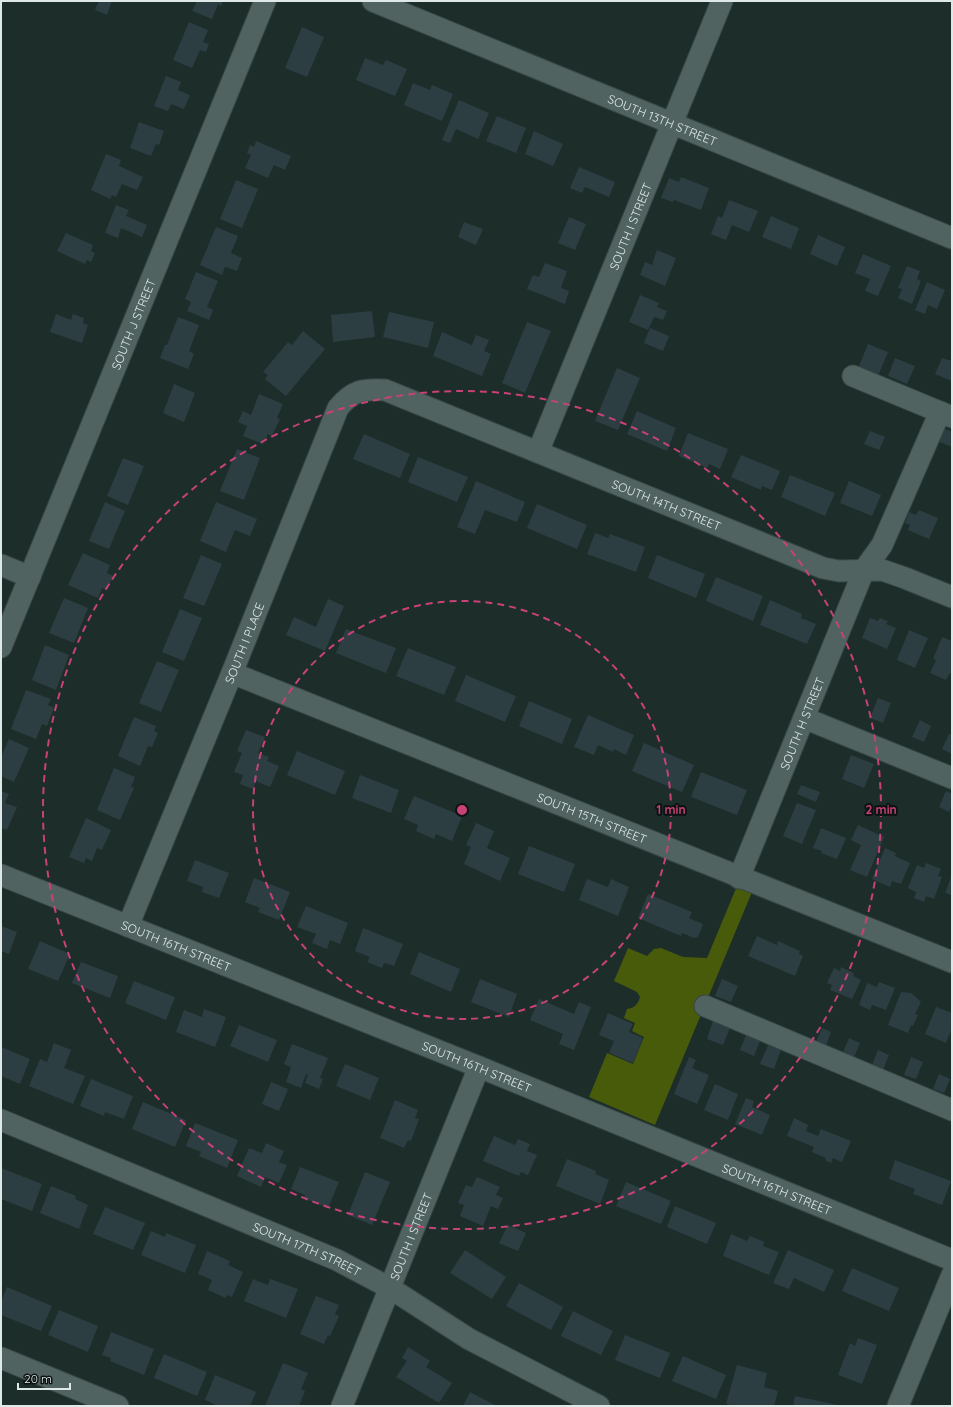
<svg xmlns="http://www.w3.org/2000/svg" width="953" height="1407" font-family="Quicksand,sans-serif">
	<rect width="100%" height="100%" fill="#1c2d2a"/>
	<path fill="#485b0a" d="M737,886L752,892L655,1125L589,1097L607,1053L633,1064L644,1037L632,1031L635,1023L624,1018L627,1009C635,1008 638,1004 640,997L637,992L614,981L628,948L647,956L654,949L661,948L683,957L707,958Z"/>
	<g fill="#2d3e43">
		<polygon points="99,1 112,1 107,15 95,10"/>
		<polygon points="197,1 223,1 221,6 218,4 212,19 192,11"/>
		<polygon points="189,22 208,30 203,42 209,44 206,52 200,50 192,68 173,60"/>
		<polygon points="302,27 324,37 307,77 285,68"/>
		<polygon points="365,58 383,65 386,60 407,69 395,96 356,80"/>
		<polygon points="166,76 181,82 178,90 190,95 184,109 171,104 168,111 154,106"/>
		<polygon points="413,83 430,90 432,85 453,94 442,121 404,105"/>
		<polygon points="459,100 489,113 478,139 456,129 450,143 442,140"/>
		<polygon points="497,116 526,128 516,153 486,141"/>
		<polygon points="139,122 164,131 159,145 156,144 151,156 130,148"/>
		<polygon points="534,131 563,144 553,166 525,154"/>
		<polygon points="256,141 291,156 285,170 274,165 268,178 245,168 251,155 247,153 250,145 254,147"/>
		<polygon points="106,154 121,160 119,166 143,177 137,190 122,184 116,197 112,195 110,199 91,190"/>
		<polygon points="579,167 615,182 609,197 585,187 582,193 570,188"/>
		<polygon points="681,177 709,188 701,210 674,200 673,202 661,198 669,178 679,182"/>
		<polygon points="236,180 258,189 242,228 220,219"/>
		<polygon points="729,200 758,211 749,232 732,225 726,240 711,234 718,216 722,218"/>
		<polygon points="116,205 129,210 126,216 147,225 142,237 121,228 118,238 105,233"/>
		<polygon points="771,216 799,228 791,249 762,237"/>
		<polygon points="569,217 586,224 575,250 558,243"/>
		<polygon points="464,222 483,229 476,245 458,237"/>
		<polygon points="216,227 238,236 231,253 242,258 237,271 225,267 222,275 200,265"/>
		<polygon points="66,233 93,245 91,251 95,253 91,262 87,260 85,264 57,251"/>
		<polygon points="818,235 845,247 837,266 810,254"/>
		<polygon points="657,250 676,258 665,286 640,275 645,262 652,265"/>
		<polygon points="863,254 891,266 878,296 865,291 870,279 855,273"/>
		<polygon points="545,263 567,271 561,288 569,291 565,304 527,289 533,275 539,277"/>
		<polygon points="907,266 920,271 917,279 921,281 912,304 898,298 902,289 898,288"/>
		<polygon points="196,272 218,281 207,307 213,310 209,320 187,311 191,302 185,299"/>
		<polygon points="927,282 945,290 937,309 928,305 925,314 915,310"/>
		<polygon points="640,295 659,303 657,307 667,311 663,320 654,317 648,330 629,322"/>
		<polygon points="372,311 375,337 333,342 331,315"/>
		<polygon points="389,312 434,322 428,348 383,337"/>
		<polygon points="56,314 71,320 73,314 84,318 83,323 88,325 82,343 50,332"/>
		<polygon points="178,317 199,325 189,351 194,354 188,369 160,358 165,345 167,345"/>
		<polygon points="527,322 551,331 525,393 502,383"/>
		<polygon points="650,328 669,336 663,351 644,343"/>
		<polygon points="303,331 325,349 286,396 265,379 268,375 263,372 288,342 292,345"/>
		<polygon points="442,332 472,345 476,335 489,340 484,351 491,354 482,376 433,356"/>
		<polygon points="868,344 888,352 878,376 858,368"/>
		<polygon points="895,358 915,366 907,384 888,376"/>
		<polygon points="942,358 952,361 952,381 935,374"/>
		<polygon points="617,368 640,378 618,430 595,421"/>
		<polygon points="174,384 195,393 184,422 163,413"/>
		<polygon points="259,394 283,404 277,418 280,419 272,436 268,434 263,444 243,436 247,426 238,422 243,411 251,415"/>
		<polygon points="637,411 676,428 667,451 627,434"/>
		<polygon points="943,428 952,432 952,447 937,441"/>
		<polygon points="870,431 885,437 879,450 864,444"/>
		<polygon points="688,433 728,449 720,469 709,464 707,468 679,456"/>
		<polygon points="364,434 410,454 400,478 353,459"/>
		<polygon points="237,449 260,458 244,500 220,491"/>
		<polygon points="741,455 780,471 772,490 762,486 761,490 731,477"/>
		<polygon points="418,457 468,477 457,502 408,482"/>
		<polygon points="123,458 144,466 128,505 107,496"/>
		<polygon points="790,475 835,493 825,516 781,497"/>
		<polygon points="476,481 525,502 517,522 485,510 475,534 457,527"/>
		<polygon points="849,481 881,495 872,516 840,503"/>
		<polygon points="105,502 125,511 109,549 89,541"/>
		<polygon points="216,502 257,519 250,536 235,530 226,552 200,541"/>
		<polygon points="537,504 587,525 577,549 527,528"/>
		<polygon points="919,510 938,518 929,539 908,530 910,525 905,523 909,512 916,515"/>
		<polygon points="595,533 608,538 610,534 645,547 636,572 587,554"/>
		<polygon points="83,553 110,565 107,573 113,576 107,590 102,588 98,598 68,585"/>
		<polygon points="201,555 222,564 204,606 183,598"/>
		<polygon points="657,555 705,574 696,598 648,578"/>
		<polygon points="716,577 763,596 753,621 706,601"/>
		<polygon points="64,598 88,608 74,643 49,633"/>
		<polygon points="328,599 344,606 325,651 286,635 294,617 316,627"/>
		<polygon points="770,600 802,614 801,618 816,624 807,644 760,625"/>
		<polygon points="180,609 202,618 184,661 162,652"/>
		<polygon points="870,618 878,621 880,618 888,621 886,624 896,628 887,649 862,638"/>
		<polygon points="346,629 396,648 386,673 336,653"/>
		<polygon points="909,630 928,638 915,668 897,660"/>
		<polygon points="942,637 952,641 952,672 951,673 950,673 946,680 930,673 936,660 933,659"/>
		<polygon points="45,645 69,655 56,690 32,680"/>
		<polygon points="408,648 456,667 444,695 396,676"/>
		<polygon points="157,661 179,670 161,712 139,703"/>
		<polygon points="466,675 516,696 505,722 455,701"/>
		<polygon points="26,690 51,699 48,705 54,708 47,726 42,724 36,739 11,729"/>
		<polygon points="878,698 891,703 883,723 870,718"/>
		<polygon points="529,701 572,719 562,744 519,726"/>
		<polygon points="588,715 634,735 626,755 614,749 613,752 598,745 594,755 574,747"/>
		<polygon points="134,717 156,726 154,731 158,733 152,747 148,746 140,766 118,756"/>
		<polygon points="920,720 931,726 924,742 912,737"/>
		<polygon points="246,730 265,737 258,753 269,757 267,761 279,766 270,787 256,781 253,789 240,784 243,775 234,772 242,753 237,751"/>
		<polygon points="949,734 952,735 952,754 942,749"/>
		<polygon points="9,739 29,748 14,782 1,776 1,757"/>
		<polygon points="644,743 694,765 682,792 632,771"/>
		<polygon points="297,751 345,771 335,795 287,775"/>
		<polygon points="851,755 874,764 864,788 842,779"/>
		<polygon points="114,768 135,777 131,787 134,788 120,820 97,810"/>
		<polygon points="701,772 747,790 737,815 691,797"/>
		<polygon points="360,775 399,790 391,813 352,798"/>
		<polygon points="801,785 820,792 816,802 797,794"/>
		<polygon points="1,791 9,794 5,803 17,807 7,830 1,828"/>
		<polygon points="946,791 952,794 952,805 949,812 939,807"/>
		<polygon points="414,796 462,816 452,841 436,834 434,839 416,831 418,825 404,819"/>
		<polygon points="797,803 816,810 802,844 783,836"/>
		<polygon points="86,818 111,830 102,850 97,848 92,861 86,858 84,863 69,857"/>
		<polygon points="476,823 494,831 487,848 510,858 500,881 464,864 471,847 466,845"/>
		<polygon points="858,825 884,837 867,877 850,870 861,845 851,840"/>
		<polygon points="821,828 846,838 837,859 821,853 822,851 813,848"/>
		<polygon points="529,846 575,864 564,892 518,874"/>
		<polygon points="885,848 896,853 895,856 910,863 901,884 892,881 890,887 872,879"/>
		<polygon points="195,860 229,873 219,898 202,892 203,887 187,881"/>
		<polygon points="926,863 941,869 938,876 942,877 934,899 926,896 924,902 914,898 916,892 908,888 917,865 924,868"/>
		<polygon points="952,875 952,895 945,893"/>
		<polygon points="254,878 290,892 279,920 258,912 260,908 245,902"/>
		<polygon points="587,879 608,887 611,879 629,887 618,916 579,900"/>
		<polygon points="648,894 692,912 689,918 703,924 698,937 694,938 682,933 681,936 638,918"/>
		<polygon points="306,906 348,923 340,944 330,940 327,949 312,943 316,934 297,927"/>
		<polygon points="1,926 17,932 9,954 1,951"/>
		<polygon points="363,928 403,944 394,966 384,963 382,968 367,962 370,957 355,951"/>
		<polygon points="757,936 777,945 778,941 800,951 799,954 803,956 795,976 748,956"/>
		<polygon points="40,941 70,954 58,981 28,969"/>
		<polygon points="419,952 460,969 451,992 410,974"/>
		<polygon points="81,962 118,976 110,998 72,983"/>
		<polygon points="841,967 854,973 853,976 861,980 852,999 830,990 832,985 827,983 834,968 840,971"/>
		<polygon points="480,979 517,994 509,1017 471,1002"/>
		<polygon points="722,979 738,986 731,1002 715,996"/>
		<polygon points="134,981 175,997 166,1020 125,1003"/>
		<polygon points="879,982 895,988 886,1010 872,1005 870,1010 859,1005 867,983 877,987"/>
		<polygon points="901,992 911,993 921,1002 915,1014 918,1015 913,1026 911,1025 908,1033 888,1025"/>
		<polygon points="539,999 574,1014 579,1002 591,1007 574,1050 559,1044 563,1034 530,1020"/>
		<polygon points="936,1007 952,1013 952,1028 946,1043 925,1034"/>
		<polygon points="204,1009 226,1017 215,1047 176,1032 184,1010 202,1017"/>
		<polygon points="608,1013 633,1024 629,1032 643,1038 633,1063 609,1053 614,1041 599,1035"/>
		<polygon points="713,1021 730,1028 723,1045 707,1039"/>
		<polygon points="239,1025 277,1040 268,1062 230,1046"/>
		<polygon points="822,1028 831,1032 826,1046 816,1042"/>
		<polygon points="746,1035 760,1041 754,1056 740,1050"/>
		<polygon points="849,1038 860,1043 854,1057 843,1052"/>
		<polygon points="54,1043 71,1050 64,1068 85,1076 73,1104 29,1086 40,1059 47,1062"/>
		<polygon points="292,1044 328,1058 320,1078 323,1079 319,1089 305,1083 308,1075 306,1074 301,1088 286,1082 291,1067 284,1064"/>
		<polygon points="768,1045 781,1050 774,1069 760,1064"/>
		<polygon points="1,1047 30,1059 20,1084 1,1076"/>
		<polygon points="878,1050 889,1055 883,1070 872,1065"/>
		<polygon points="689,1057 696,1060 692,1068 709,1075 697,1104 674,1094"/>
		<polygon points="911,1057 923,1062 916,1079 904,1075"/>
		<polygon points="345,1064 379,1078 370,1100 336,1086"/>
		<polygon points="939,1074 950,1079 944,1093 933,1089"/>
		<polygon points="91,1079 133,1096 124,1119 105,1112 104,1116 80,1106"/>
		<polygon points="271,1082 288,1089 279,1111 262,1104"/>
		<polygon points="715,1084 738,1094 728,1120 704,1110"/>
		<polygon points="746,1098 754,1101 752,1107 770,1115 762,1135 735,1124"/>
		<polygon points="395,1100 418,1110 415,1118 419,1119 411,1141 408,1140 404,1148 380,1138"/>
		<polygon points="143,1102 186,1120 175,1147 132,1129"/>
		<polygon points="794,1118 808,1125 806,1131 818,1136 821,1129 851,1141 842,1162 833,1158 831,1163 825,1160 826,1158 812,1152 814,1147 787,1136"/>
		<polygon points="195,1123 238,1140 227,1168 199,1156 201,1152 186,1146"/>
		<polygon points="494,1136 515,1145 518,1139 530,1144 527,1151 537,1155 528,1175 521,1172 519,1176 483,1161"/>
		<polygon points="266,1143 284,1151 279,1162 287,1165 279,1183 265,1177 261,1187 237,1176 249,1148 262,1153"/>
		<polygon points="567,1159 596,1171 595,1174 609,1180 600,1204 556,1186"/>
		<polygon points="895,1160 951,1181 942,1205 913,1194 915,1189 889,1179"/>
		<polygon points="300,1167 339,1182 328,1208 303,1198 305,1195 291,1189"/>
		<polygon points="1,1168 42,1184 32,1211 1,1199"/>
		<polygon points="365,1172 390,1182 372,1225 348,1215"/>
		<polygon points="477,1177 500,1187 496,1195 503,1198 498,1209 491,1206 483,1226 460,1216 464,1205 458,1203 466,1185 472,1187"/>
		<polygon points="626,1182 671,1201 661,1224 616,1206"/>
		<polygon points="51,1186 76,1196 75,1199 88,1205 79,1229 40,1213"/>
		<polygon points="675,1206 716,1223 707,1244 667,1227"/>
		<polygon points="105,1207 145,1223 133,1250 93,1234"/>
		<polygon points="508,1225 526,1233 518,1251 499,1243"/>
		<polygon points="151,1231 165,1237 166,1233 196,1245 185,1273 141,1255"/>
		<polygon points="731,1234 747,1241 750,1236 764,1242 763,1246 779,1252 769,1275 723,1256"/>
		<polygon points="465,1250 506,1277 492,1299 450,1273"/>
		<polygon points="788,1250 834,1270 824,1292 794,1278 789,1289 773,1283"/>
		<polygon points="207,1251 230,1261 228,1265 243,1272 232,1297 227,1295 226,1298 208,1290 212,1280 198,1274"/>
		<polygon points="852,1268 899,1288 889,1311 842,1291"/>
		<polygon points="253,1279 268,1285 270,1279 298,1289 286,1318 244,1301"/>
		<polygon points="519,1283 563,1307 551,1330 506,1306"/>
		<polygon points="7,1287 52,1306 41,1331 1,1315 1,1302"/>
		<polygon points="316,1296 339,1305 335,1314 339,1316 330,1336 328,1335 324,1344 300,1334"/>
		<polygon points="59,1310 98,1326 88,1352 48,1335"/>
		<polygon points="573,1311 613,1331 601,1355 561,1336"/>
		<polygon points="111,1332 154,1349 144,1375 110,1361 111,1358 102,1355"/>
		<polygon points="625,1335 670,1353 660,1378 615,1360"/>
		<polygon points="858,1338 877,1345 862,1384 838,1375 850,1343 855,1346"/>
		<polygon points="408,1347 430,1361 426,1367 452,1383 439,1403 396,1377 407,1361 402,1358"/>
		<polygon points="164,1354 207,1372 197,1396 154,1378"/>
		<polygon points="683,1356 726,1375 716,1399 672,1381"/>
		<polygon points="283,1363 308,1373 301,1389 305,1391 299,1406 265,1406"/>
		<polygon points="737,1365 767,1373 764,1387 778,1391 774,1406 735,1406 726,1404"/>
		<polygon points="215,1375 256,1392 250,1406 218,1406 205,1400"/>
		<polygon points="470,1392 497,1406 463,1406"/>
		<polygon points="795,1396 838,1405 838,1406 793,1406"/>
	</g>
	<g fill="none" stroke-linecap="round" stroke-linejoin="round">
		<g stroke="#394846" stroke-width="23">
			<g id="minor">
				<path id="s1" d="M373,1L952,238"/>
				<polyline points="853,376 952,417"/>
				<path id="s2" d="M538,452L722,1"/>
				<polyline points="1,565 30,577"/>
				<path id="s3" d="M1,647L265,1"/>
				<path id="s4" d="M232,673L952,962"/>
				<polyline points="804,718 952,778"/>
				<path id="s5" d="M1,875L479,1067L952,1260"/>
				<path id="s6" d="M739,878L864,570L882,545L940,412"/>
				<path id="s7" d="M128,926L232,673L338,408C353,390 362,389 385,390L823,568L839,571L882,570L905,578L952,597"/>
				<polyline points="705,1006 952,1110"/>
				<path id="s8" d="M1,1120L337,1260L390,1288L469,1339L599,1406"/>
				<polyline points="1,1358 118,1406"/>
				<path id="s9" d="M342,1406L479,1067"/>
				<polyline points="898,1406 952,1275"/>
			</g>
		</g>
		<use href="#minor" stroke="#516361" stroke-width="21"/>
	</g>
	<g fill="none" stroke="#c84277" stroke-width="2" stroke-dasharray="7 5">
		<circle cx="462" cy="810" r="209"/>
		<circle cx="462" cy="810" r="419"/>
	</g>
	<g text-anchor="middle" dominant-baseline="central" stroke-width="4" stroke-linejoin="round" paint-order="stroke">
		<g font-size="12" fill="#dee9e7" stroke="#0c1312">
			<text stroke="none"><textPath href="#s1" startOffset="313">SOUTH 13TH STREET</textPath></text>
			<text stroke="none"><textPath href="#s2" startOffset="244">SOUTH I STREET</textPath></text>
			<text stroke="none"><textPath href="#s3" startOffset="349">SOUTH J STREET</textPath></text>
			<text stroke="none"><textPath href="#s7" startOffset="916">SOUTH 14TH STREET</textPath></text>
			<text stroke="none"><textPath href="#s7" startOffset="306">SOUTH I PLACE</textPath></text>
			<text stroke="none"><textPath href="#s6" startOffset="167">SOUTH H STREET</textPath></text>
			<text stroke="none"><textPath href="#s4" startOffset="388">SOUTH 15TH STREET</textPath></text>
			<text stroke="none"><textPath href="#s5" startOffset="189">SOUTH 16TH STREET</textPath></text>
			<text stroke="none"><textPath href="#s5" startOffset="513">SOUTH 16TH STREET</textPath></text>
			<text stroke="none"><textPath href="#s5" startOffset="837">SOUTH 16TH STREET</textPath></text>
			<text stroke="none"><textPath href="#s9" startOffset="183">SOUTH I STREET</textPath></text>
			<text stroke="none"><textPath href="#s8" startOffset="332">SOUTH 17TH STREET</textPath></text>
		</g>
	</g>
	<circle cx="462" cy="810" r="6" fill="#c84277" stroke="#0c1312" stroke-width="2"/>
	<g font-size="12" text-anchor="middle" font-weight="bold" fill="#c84277" stroke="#0c1312" stroke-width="4" stroke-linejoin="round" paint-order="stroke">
		<text x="671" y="814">1 min</text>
		<text x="881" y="814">2 min</text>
	</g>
	<rect width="953" height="1407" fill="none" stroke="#dee9e7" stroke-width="4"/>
	<path d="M18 1383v6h52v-6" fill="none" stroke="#dee9e7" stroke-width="2"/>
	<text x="24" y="1383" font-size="12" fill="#dee9e7" stroke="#0c1312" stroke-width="3" paint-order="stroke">20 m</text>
</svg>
